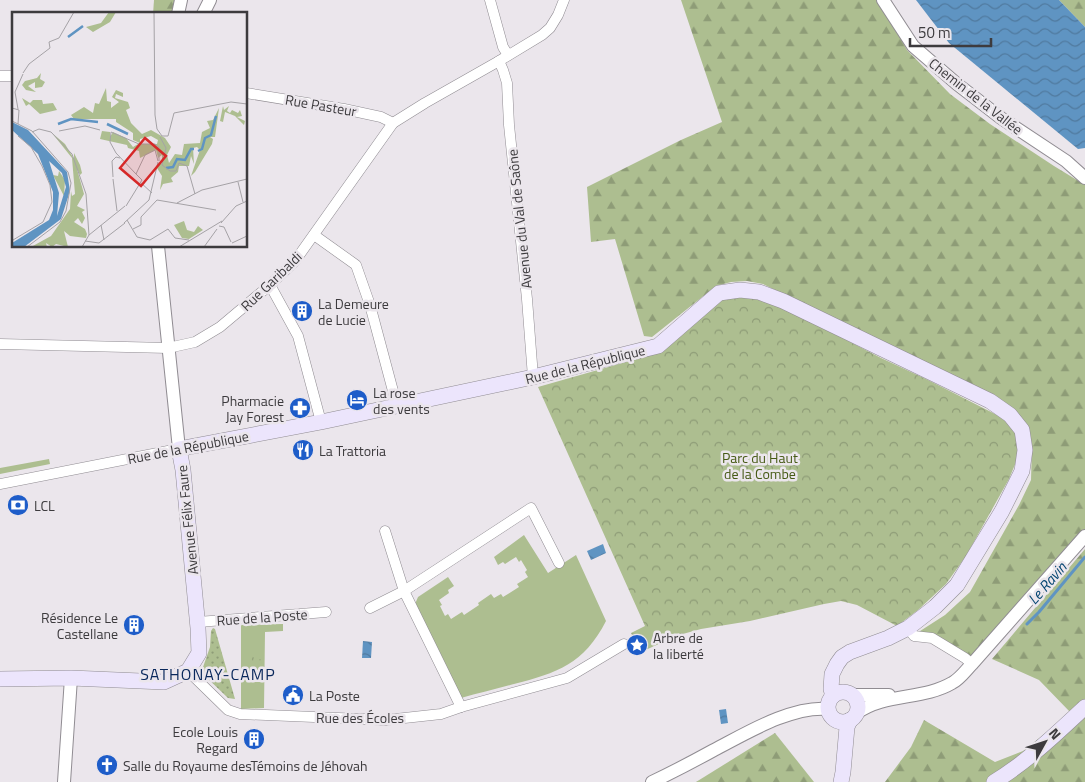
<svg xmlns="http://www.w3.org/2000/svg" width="1085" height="782" font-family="'Titillium Web',sans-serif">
	<defs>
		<pattern id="forest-firs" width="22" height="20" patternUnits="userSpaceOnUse" patternTransform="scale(1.25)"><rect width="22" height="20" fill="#adbe90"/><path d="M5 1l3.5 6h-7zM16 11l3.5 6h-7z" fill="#8e9c77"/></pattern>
		<pattern id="park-crowns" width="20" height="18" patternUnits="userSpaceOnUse" patternTransform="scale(1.25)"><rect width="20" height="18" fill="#adbe90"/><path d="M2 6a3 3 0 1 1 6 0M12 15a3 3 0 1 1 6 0" fill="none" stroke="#8e9c77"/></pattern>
		<pattern id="garden-dots" width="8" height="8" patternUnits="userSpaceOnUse" patternTransform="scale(1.25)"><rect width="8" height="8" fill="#adbe90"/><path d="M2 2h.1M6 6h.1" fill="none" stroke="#8e9c77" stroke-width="1.8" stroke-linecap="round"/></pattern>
		<pattern id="water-waves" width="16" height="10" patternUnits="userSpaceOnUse" patternTransform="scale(1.25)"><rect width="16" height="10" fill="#5f94c2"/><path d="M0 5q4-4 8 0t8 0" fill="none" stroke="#507a9f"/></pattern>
	</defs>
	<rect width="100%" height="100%" fill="#ebe6ec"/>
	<g fill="#adbe90">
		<polygon points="49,459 50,464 0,474 0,468"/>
		<path d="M524,535L548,573L576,555L606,621C584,664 557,673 514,684C496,689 479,693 461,698L415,604L418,597L448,577L454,586L448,590L449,593L439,600L442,605L440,606L445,616L448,614L451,619L462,612L464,615L479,605L478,603L491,594L494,598L501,594L503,597L519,587L517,584L528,577L525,572L527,570L521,560L519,562L516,557L505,564L503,562L498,565L494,557Z"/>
		<polygon points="283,624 283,631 265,632 264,708 241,709 241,625"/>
	</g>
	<g fill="url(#forest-firs)">
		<polygon points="154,0 176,0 172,14 153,14"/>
		<polygon points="681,0 882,0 907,50 950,94 990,124 1054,166 1085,185 1085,534 974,658 917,633 945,615 970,592 1019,505 1031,480 1032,446 1027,428 1017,412 763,284 747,281 731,282 716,286 652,337 644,336 615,239 591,242 587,187 681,140 722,122"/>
		<polygon points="1059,0 1085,0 1085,27"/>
		<polygon points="1085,549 1085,782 885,782 911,747 924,720 995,762 1023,751 1071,713 1039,680 992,659"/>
		<polygon points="775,733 814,782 696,782"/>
	</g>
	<g fill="url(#park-crowns)">
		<polygon points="747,295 783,307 881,358 928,380 997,415 1008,423 1015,432 1018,446 1016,462 1009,479 966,556 946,584 918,610 897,626 857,605 841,601 824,604 750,621 701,629 679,635 641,652 631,633 645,626 538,387 661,352 722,299"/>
		<polygon points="253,651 255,651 257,654 253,655 253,657 257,660 261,659 263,665 256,673 255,680 251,682 249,682 246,677 249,671 249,668 243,664 241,660 243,657 248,657 249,653"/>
	</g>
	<polygon fill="url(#garden-dots)" points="213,628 215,629 235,699 228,698 203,674 202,670 210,647 211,631"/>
	<g fill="url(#water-waves)">
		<polygon points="916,0 1059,0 1085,27 1085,148 1078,149 949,43"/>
		<polygon points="603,544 606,553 591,560 587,551"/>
		<polygon points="363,641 372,642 371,658 362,658"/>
		<polygon points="726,709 728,723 721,724 719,710"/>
	</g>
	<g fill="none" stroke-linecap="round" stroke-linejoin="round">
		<polyline stroke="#5f94c2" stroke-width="3" points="1027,624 1039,612 1085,557"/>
		<g stroke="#908c92" stroke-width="11">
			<g id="minor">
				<polyline points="490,0 503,47 508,55"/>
				<polyline points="499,61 503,70 507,83 509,125 527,299 533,377"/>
				<polyline points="0,76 14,76"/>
				<polyline points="246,93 344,109 381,117 393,123"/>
				<polyline points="314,235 356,265 370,305 397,406"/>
				<polyline points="270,285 298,336 321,422"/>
				<polyline points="0,344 168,348 195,342 220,327 270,285 295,261 393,123 425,103 499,61 542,35 550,28 558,15 564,0"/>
				<polyline points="0,484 168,451 179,449"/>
				<polyline points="385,531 404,591 461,707"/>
				<polyline points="370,608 404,591 531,508 559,563"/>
				<polyline points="198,622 326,612"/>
				<polyline points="908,628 914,636 932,638 965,658 972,664"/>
				<polyline points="188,671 228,710 240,714 386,720 441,714 461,707 567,678 624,644"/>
			</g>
		</g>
		<g stroke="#908c92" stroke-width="14">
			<g id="tertiary">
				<polyline points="883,0 913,46 957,84 1001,118 1066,161 1085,178"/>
				<polyline points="178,14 181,0"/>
				<polyline points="203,14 210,0"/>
				<polyline points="158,246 179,449"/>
				<polyline points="853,695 889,695"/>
				<path d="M857,713C885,693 923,700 952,683C960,679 966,670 972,664L1085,536"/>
				<polyline points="64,782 71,678"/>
				<path d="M652,782C673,772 694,761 714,750C745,734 792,705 829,709"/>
			</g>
		</g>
		<g stroke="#908c92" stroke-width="16">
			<g id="secondary">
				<polyline points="0,679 71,678 164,682 188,671 199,653 198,628 183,470 179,449 194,446 321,422 533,377 658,346 719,293 740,290 759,292 783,301 990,401 1010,415 1022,430 1025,450 1022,471 1002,511 957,585 935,607 908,628 888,638 850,652 842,657 837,664 832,674 831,689 833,696"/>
				<circle cx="843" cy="707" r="15"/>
				<polyline points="841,782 843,772 847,727 850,720"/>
				<path d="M994,782C1028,761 1056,734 1085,707"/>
			</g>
		</g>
		<use href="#minor" stroke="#fff" stroke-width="10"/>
		<use href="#tertiary" stroke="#fff" stroke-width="12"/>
		<use href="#secondary" stroke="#ece5fc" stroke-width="15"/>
	</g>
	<defs>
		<g id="building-disc" transform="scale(1.125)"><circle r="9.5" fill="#1e5dc9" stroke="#ebe6ec"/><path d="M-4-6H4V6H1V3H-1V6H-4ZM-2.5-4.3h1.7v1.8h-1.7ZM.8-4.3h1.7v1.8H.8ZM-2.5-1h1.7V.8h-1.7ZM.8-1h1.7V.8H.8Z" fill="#fff"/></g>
		<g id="hotel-disc" transform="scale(1.125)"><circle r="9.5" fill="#1e5dc9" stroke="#ebe6ec"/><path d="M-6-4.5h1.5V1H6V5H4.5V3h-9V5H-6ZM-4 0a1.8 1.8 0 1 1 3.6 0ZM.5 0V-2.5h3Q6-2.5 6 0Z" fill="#fff"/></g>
		<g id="pharmacy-disc" transform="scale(1.125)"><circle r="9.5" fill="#1e5dc9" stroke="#ebe6ec"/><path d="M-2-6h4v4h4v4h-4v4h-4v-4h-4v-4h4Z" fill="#fff"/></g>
		<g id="restaurant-disc" transform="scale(1.125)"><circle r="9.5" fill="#1e5dc9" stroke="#ebe6ec"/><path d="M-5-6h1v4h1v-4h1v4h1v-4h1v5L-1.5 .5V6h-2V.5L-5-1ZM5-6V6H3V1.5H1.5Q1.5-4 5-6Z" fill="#fff"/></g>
		<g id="bank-disc" transform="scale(1.125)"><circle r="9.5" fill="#1e5dc9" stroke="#ebe6ec"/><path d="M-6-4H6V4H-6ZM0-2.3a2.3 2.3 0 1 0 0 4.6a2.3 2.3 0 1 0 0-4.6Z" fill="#fff"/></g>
		<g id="sight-disc" transform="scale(1.125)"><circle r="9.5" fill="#1e5dc9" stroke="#ebe6ec"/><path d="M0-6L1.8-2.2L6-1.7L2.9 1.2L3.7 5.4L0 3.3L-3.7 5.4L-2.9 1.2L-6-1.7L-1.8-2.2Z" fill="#fff"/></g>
		<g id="civic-disc" transform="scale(1.125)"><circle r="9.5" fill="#1e5dc9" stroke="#ebe6ec"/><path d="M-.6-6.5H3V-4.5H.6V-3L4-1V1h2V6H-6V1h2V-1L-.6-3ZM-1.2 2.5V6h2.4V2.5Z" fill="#fff"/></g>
		<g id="church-disc" transform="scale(1.125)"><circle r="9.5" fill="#1e5dc9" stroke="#ebe6ec"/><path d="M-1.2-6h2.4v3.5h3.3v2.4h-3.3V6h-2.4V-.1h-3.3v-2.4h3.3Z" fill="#fff"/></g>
	</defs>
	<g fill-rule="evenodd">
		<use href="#building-disc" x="302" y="311"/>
		<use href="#hotel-disc" x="357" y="400"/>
		<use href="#pharmacy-disc" x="300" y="408"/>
		<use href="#restaurant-disc" x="303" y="450"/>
		<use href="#bank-disc" x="18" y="505"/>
		<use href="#building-disc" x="134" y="625"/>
		<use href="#sight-disc" x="637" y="645"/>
		<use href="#civic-disc" x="293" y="695"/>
		<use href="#building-disc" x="254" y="739"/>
		<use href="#church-disc" x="107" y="765"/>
	</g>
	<g text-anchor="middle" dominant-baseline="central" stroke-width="5" stroke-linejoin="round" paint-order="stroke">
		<g font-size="14" fill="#3d3b3e" stroke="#ebe6ec">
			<text transform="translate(976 96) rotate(38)">Chemin de la Vallée</text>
			<text transform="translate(321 105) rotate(10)">Rue Pasteur</text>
			<text transform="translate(519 219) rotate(-96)">Avenue du Val de Saône</text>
			<text transform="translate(271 281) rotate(-44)">Rue Garibaldi</text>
			<text transform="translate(585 364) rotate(-14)">Rue de la République</text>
			<text transform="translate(188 447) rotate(-11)">Rue de la République</text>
			<text transform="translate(187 520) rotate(-96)">Avenue Félix Faure</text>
			<text transform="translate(262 617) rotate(-4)">Rue de la Poste</text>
			<text x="360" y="717">Rue des Écoles</text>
		</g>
		<g font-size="14" fill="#3d3b3e" stroke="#ebe6ec" text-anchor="start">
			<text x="318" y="303">La Demeure<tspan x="318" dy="16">de Lucie</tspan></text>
			<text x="373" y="392">La rose<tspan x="373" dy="16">des vents</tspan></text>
			<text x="284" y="400" text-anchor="end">Pharmacie<tspan x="284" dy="16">Jay Forest</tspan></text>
			<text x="319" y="450">La Trattoria</text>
			<text x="34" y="505">LCL</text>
			<text x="118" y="617" text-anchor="end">Résidence Le<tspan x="118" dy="16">Castellane</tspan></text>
			<text x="653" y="637">Arbre de<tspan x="653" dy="16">la liberté</tspan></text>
			<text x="309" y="695">La Poste</text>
			<text x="238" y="731" text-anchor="end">Ecole Louis<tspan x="238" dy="16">Regard</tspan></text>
			<text x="123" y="765">Salle du Royaume desTémoins de Jéhovah</text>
		</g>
		<g font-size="14" fill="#465a15" stroke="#ebe6ec">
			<text x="760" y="457">Parc du Haut<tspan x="760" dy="16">de la Combe</tspan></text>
		</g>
		<g font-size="15" font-style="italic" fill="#044572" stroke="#ebe6ec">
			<text transform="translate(1047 583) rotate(-49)">Le Ravin</text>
		</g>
		<g font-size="16" letter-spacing="1" fill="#09275b" stroke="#ebe6ec">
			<text x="208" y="674">SATHONAY-CAMP</text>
		</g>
	</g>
	<g transform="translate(12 12)">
		<rect width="235" height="235" fill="#ebe6ec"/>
		<path d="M172,209L175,218L182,220L186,214L191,218L177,227L170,226L162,213Z" fill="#adbe90"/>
		<path d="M97,0H104L98,10L81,20L74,15L89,11ZM29,61L28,67L33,70L30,75L23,76V70L16,74L24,80L14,78L10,73L13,69L25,66ZM94,76L95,89L99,90V96L107,90L100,85L104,78L111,81V85L104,82L103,86L116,90L118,96L114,98L119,111L130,122L139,118L153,126L159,135L155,143L157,151L163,142L170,143L172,132L188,131L190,120L198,116L195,109L201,108L207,96L203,125H198L201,127L200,132L183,160L179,164L188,138L185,135L181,136L182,152L179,144L177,154H167L166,160L159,166L161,170L151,172L148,178L150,164L145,156L146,152L150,151V143L146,146L144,138L128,146L127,139L116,136L115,133L88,127L90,119L98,120V125L101,120L114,126L121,135L126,132H145L146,128L139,124L128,127V131L121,128V121L104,110V107H62L59,103L72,95L81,101L83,91L87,92ZM10,86L18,91L21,88H30L31,92L41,91L45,98L28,102L17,92L14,94ZM211,94L212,98L217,94L215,99L218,101L220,98L226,101L228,98L230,104L225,105L233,109L232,113L223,104L213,100L211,110L208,109ZM40,121L53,132L62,147V141L68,153L70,161L68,163L65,157L72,182L65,194L73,198L70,200L73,206L70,212L66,206L62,210L73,217L75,222L74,226L58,224L52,219L56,235L44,232L40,235L34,231L35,235H19L39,224L58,197L59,179L60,184L63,182L60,146ZM47,159L53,168L52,184L41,163L46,164Z" fill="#adbe90"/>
		<path d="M0,110L16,118L55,160L58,179L49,207L12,235H0V231L37,208L41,198V180L26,142L0,118ZM37,149L50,161L54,175L45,204L47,181Z" fill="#5f94c2" fill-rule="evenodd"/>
		<path fill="none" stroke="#5f94c2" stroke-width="2.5" d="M56,25L71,14M46,112L59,107L86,110M95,112L116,122M186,139L190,137L193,126L199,123L204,104M154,156L161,155L165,147L173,148L179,137H182"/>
		<path fill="none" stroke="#a5a2a6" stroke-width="1" d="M142,0L143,103L145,117L150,124M11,61L17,52L38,36L37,30L47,26L62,0M0,96L7,98L6,112M6,97L3,80L11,62M0,109L20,119L56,160L59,171L54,199L48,210L15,235M47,119L73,114L88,118M20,120L27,117L39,120L60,142L74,182L77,223M99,120L127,132H143L147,135V149M99,120L98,130L104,141L124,162M150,124H156L162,101L219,90L235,92M148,125L154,136L150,153M150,153L158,159H164L167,151L175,154L183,182M101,165L100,149L104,145L108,146M101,167L105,199M128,170L140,181M226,170L231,190M165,191L190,178L235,167M114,194L130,168L124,162L133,143L143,138L146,149M115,208L125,225L138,228L156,217L163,226L177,228M112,211L137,188L146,150M209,211L224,194L235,189M89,213L92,228M207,214L212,215L219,230M121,217L129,213V205L145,188L204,198M1,228L31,210L40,190L38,173L30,154L19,135L6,124M73,229L87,231L113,211M220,231L235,224M70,235L77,223L113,194M167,235L210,209M192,235L205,217"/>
		<path fill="#d62828" fill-opacity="0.15" stroke="#d62828" stroke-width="2.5" d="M133,126L154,144L129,174L108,156Z"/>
		<rect width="235" height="235" fill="none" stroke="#3d3b3e" stroke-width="2.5"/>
	</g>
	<g transform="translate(1045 742) rotate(50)" stroke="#ebe6ec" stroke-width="4" paint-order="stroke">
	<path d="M0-4L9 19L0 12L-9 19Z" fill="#3d3b3e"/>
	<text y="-8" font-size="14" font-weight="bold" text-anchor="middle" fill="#3d3b3e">N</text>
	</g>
	<path d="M910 38v8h81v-8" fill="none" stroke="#3d3b3e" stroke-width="2.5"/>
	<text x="918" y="38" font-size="15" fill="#3d3b3e" stroke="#ebe6ec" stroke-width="4" paint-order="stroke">50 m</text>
</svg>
